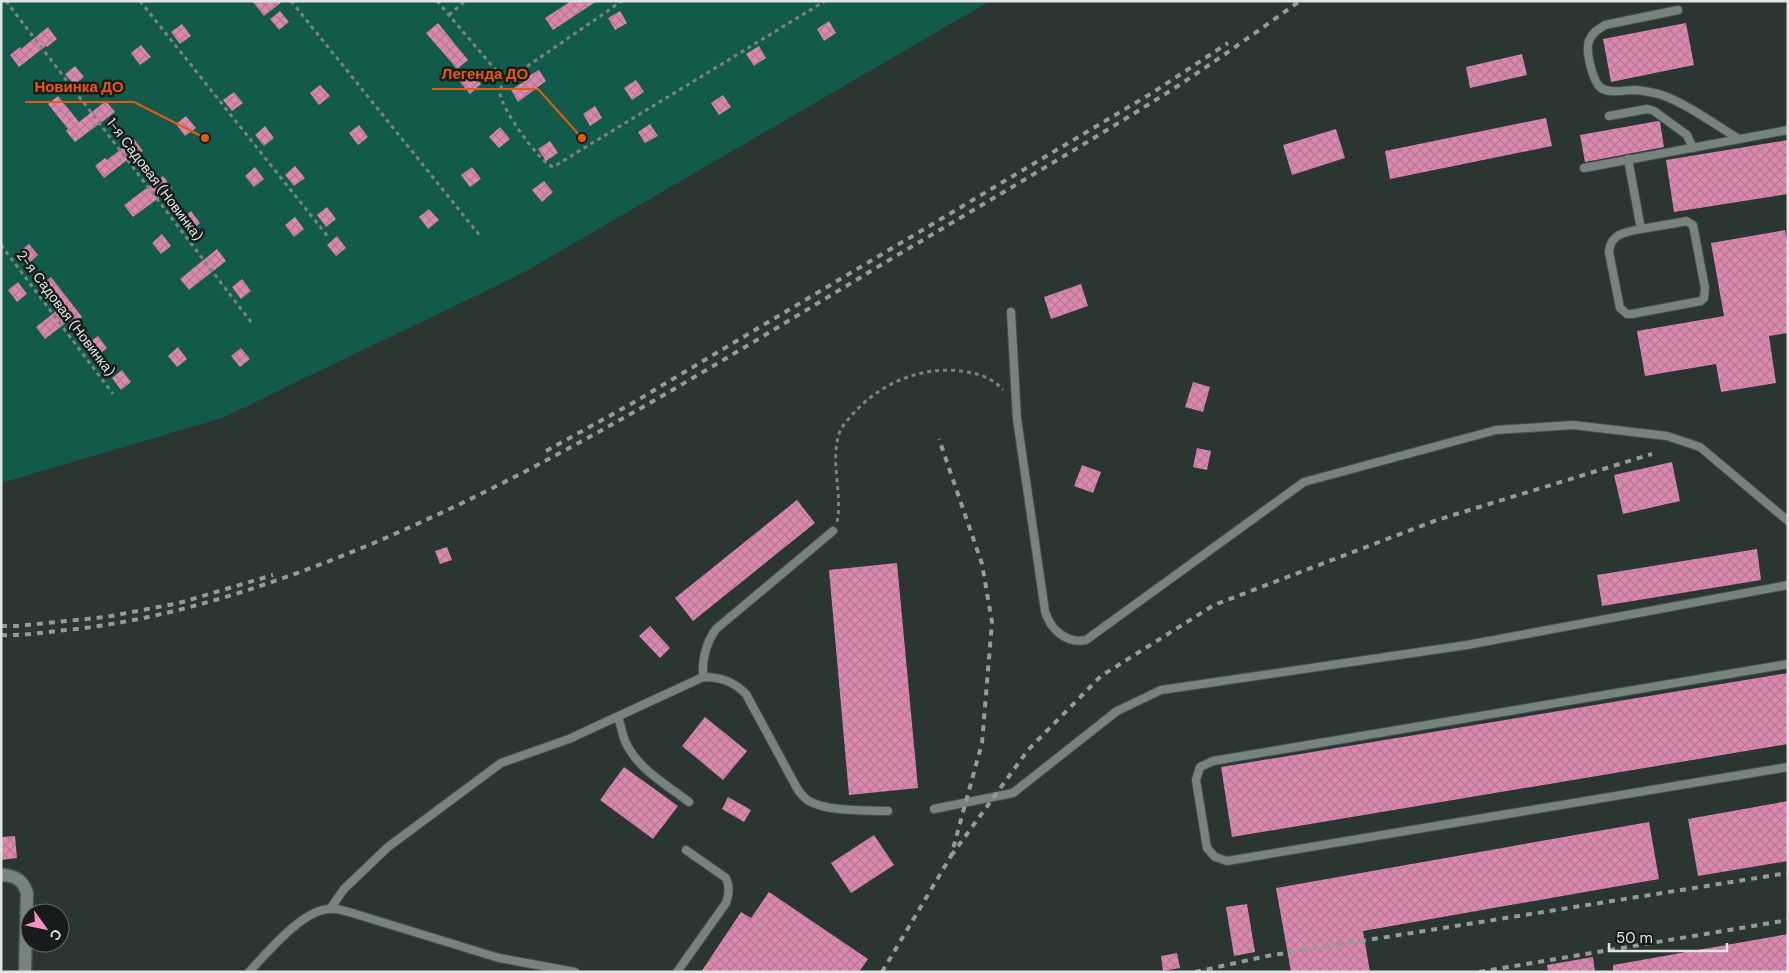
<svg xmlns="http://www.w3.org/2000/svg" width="1789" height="973" font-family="'DM Sans',sans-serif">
	<defs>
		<pattern id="building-cross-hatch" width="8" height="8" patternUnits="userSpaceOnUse" patternTransform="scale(1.25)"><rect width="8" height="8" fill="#db88ae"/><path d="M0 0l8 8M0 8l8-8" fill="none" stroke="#b57794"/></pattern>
	</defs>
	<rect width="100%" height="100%" fill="#2b3532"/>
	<polygon fill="#125b4b" points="1,1 990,1 521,274 222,418 1,483"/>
	<g fill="url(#building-cross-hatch)">
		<polygon points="252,1 283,1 264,16"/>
		<polygon points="571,1 597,1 553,30 545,18"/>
		<polygon points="280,11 289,22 279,30 270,19"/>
		<polygon points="620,11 627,23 615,30 608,18"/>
		<polygon points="829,21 836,33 824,41 817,29"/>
		<polygon points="438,23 468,60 457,69 426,33"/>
		<polygon points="1686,23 1694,65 1611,82 1603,39"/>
		<polygon points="182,24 191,36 180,44 171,32"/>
		<polygon points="48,27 57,39 47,47 46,46 19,67 10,55 20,47 21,49"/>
		<polygon points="141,45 151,57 140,65 131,53"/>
		<polygon points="759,46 766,58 754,66 746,54"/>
		<polygon points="1522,54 1527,75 1470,88 1466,67"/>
		<polygon points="75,66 84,77 74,85 65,74"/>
		<polygon points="539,70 546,81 518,102 511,90 528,79 527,77"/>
		<polygon points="472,73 481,84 470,94 460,82"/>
		<polygon points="636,80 644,92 632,100 624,88"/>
		<polygon points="320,85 330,96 319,105 310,93"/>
		<polygon points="234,92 243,103 232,111 223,100"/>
		<polygon points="723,95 731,107 719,115 711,103"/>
		<polygon points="58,96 79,122 106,101 115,112 75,142 66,131 68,129 48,104"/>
		<polygon points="595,106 602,118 590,126 583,114"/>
		<polygon points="186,116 196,128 185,136 176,124"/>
		<polygon points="1546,118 1552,146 1390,179 1385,151"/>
		<polygon points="1658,121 1660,122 1664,147 1585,162 1580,135"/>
		<polygon points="650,124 658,136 645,143 638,132"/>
		<polygon points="359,125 368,137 358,145 349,133"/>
		<polygon points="265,126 274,138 264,146 255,135"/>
		<polygon points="500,127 510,139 499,148 489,137"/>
		<polygon points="1336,129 1345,158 1292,175 1283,145"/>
		<polygon points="134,139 143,151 133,159 131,157 104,178 95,166 105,158 107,160"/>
		<polygon points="1788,140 1788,194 1674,212 1666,160"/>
		<polygon points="550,141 558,153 546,161 538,149"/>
		<polygon points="295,166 305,178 294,186 285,175"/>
		<polygon points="255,167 264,179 254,187 245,176"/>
		<polygon points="472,167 481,179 470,187 461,175"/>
		<polygon points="163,176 172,188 133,217 124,205"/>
		<polygon points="544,181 553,192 542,202 532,190"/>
		<polygon points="327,207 336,219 326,227 317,215"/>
		<polygon points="429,209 439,220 428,229 419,217"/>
		<polygon points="191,211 200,223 190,231 181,220"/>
		<polygon points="295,217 304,229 294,237 285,225"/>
		<polygon points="1785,230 1788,247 1788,333 1769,336 1776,383 1721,392 1716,364 1645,376 1637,331 1724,316 1711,243"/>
		<polygon points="162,234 171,246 161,254 152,243"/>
		<polygon points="337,236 346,248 336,256 327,245"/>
		<polygon points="29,244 38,255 28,264 19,252"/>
		<polygon points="217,249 226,261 189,290 180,279"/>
		<polygon points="51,277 82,317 72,325 68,321 45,339 36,327 60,308 41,285"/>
		<polygon points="242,279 251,291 241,299 232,287"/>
		<polygon points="18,282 27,294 17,302 8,290"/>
		<polygon points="1081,284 1088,306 1051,319 1044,297"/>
		<polygon points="98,336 107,348 97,356 87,344"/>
		<polygon points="178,347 187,359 177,367 168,356"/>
		<polygon points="241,348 250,359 240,367 231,356"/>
		<polygon points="122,370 131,382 121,390 112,378"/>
		<polygon points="1193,382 1210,387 1203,412 1185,407"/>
		<polygon points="1197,448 1211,451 1207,470 1193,467"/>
		<polygon points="1672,462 1680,501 1623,514 1614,475"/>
		<polygon points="1082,465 1101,472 1093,493 1074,486"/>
		<polygon points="797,500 815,523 693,621 675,598"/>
		<polygon points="447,547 452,560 440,564 435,551"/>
		<polygon points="1757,549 1761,580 1602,606 1597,575"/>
		<polygon points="897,563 918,788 849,795 829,570"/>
		<polygon points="650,626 670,648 660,658 639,636"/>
		<polygon points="1788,673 1788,744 1232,837 1221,767"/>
		<polygon points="705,717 747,751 723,780 682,746"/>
		<polygon points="624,767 678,806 653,839 600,800"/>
		<polygon points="728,797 751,810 744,822 722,809"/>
		<polygon points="1788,801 1788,861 1698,876 1688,819"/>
		<polygon points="1649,822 1659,879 1363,931 1370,972 1291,972 1276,888"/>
		<polygon points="874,835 894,865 851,893 831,863"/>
		<polygon points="15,836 17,858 1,860 1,837"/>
		<polygon points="769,892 868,959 859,972 701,972 741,912 751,918"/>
		<polygon points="1247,904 1255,952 1234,956 1226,907"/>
		<polygon points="1788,934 1788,972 1613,972 1613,965"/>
		<polygon points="1177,953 1180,968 1163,971 1161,956"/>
		<polygon points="1593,957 1595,972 1548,972 1547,965"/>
	</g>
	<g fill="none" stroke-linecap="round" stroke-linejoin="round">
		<g stroke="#48514e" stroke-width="10">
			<g id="service">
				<path d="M1678,10L1605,25C1597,30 1592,33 1589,41C1585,51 1593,82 1601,88C1611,94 1624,90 1635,90C1644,91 1653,92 1662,95C1689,105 1714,124 1739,139"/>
				<polyline points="1609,116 1647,109 1654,111 1687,135 1693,148"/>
				<path d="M1628,159L1641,229L1682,222L1686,221L1693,225L1705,288L1704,298L1701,301L1632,314H1627L1620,308L1609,252C1610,234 1625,232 1641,229"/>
				<polyline points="1584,168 1788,130"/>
				<path d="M1011,312L1017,419L1045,611C1050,629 1066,644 1086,640L1304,482L1496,430L1573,425L1667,436L1700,447L1788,521"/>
				<polyline points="1788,664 1213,761 1200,767 1196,780 1207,848 1215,857 1227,861 1788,767"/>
				<path d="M703,677C702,659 705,644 716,629L833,531"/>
				<path d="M618,717C621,725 622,735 626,743C638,769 667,785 689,802"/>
				<polyline points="934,809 1013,793 1117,711 1161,690 1467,645 1788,585"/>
				<path d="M330,909L344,889L388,847L501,763L569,739L703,677C721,677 733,681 746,694L798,790C801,794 805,799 809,801C828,812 866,810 888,811"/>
				<path d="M249,972C267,953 303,909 330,909C336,908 344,911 349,912L499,958L575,972"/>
				<path d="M677,972L726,903C729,894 730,887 726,878L686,850"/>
			</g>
		</g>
		<g stroke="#48514e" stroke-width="15">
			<path id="minor" d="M1,875C15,875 23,880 27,893L25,972"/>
		</g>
		<g stroke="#7b8481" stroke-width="3" stroke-dasharray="4 4" stroke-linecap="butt">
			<polyline points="6,1 251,322"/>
			<polyline points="140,1 329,238"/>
			<polyline points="291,1 481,237"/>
			<path d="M437,1L500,75C506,79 510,78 516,74L622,1"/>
			<polyline points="449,15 465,1"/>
			<path d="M504,78C503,83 500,89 500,93C501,108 539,162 553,167L825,1"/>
			<polyline points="1,245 113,394"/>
			<path d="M837,522C843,492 829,461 840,431C842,426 847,421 851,416C879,383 924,364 967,372C980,374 994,379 1003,390"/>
		</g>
		<use href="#service" stroke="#77837f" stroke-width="8"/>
		<use href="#minor" stroke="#77837f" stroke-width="12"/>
		<g stroke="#949c99" stroke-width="4" stroke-dasharray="6 6" stroke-linecap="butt">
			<polyline points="546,451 631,404 1152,93 1228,43"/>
			<polyline points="1,626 17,626 106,617 179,603 273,575"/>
			<path d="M1,635C23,636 45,632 67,630C124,624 176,612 232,595C461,524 667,394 871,271C966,214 1061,159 1154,101C1204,70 1252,35 1300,1"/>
			<polyline points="951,856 1028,750 1101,676 1214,605 1437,520 1652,454"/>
			<polyline points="882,972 951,856 982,743 992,622 982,564 939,439"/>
			<polyline points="1195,972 1267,956 1788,873"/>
			<polyline points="1479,972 1788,920"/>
		</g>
	</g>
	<g text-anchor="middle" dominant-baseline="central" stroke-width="5" stroke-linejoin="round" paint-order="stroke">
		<g font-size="14" fill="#dee5e2" stroke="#171c1a">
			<text transform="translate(155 179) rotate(53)">1-я Садовая (Новинка)</text>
			<text transform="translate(66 313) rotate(53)">2-я Садовая (Новинка)</text>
		</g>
	</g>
	<path fill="none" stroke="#e8590c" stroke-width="2" d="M582 138L538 89H432M205 138L134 102H25"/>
	<g fill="#e8590c" stroke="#171c1a" stroke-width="2">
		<circle cx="582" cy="138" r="5"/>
		<circle cx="205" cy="138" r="5"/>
	</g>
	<g font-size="15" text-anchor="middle" font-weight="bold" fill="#e8590c" stroke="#171c1a" stroke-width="5" stroke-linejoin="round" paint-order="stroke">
		<text x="485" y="79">Легенда ДО</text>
		<text x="79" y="92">Новинка ДО</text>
	</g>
	<rect width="1789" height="973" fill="none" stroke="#dee5e2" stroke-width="5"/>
	<g transform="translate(45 928) rotate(123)"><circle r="24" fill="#171c1a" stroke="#676c6a"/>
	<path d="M0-4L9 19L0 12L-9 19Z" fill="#fc8fc2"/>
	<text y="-8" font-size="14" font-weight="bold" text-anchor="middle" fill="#dee5e2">С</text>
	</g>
	<path d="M1609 943v8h118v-8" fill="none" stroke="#dee5e2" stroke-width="2.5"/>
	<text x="1616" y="943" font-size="15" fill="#dee5e2" stroke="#171c1a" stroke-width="4" paint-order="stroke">50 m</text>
</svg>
